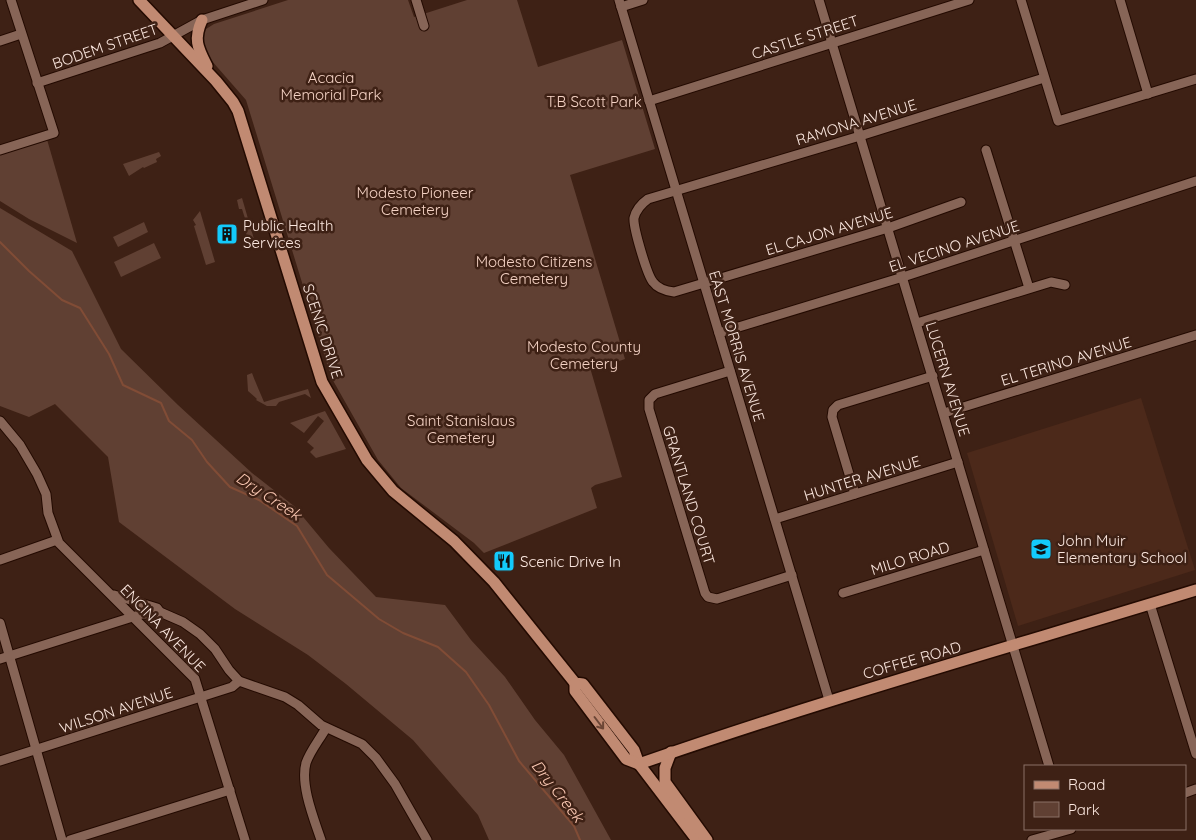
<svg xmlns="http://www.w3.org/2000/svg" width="1196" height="840" font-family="Quicksand,sans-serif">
	<rect width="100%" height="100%" fill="#3e2115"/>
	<polygon fill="#4c291a" points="1141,398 1195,570 1018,626 967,453"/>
	<g fill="#604033">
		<polygon points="288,0 408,0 414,17 467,0 517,0 538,67 622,40 655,149 570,175 625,359 591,371 622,477 595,485 591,488 597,508 484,553 474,543 401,488 378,460 331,377 246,100 204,52 201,35 206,29 214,24"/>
		<polygon points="46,136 77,243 29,219 0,201 0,150"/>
		<polygon points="159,152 161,156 156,159 157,162 144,168 143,167 129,176 123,164"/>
		<polygon points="242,198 256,246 251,248 245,230 248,228 242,209 239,209 237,200"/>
		<polygon points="0,208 72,251 121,349 178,405 252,473 294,506 329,548 376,597 445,605 471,640 505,677 535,720 564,755 611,840 489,840 478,815 413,740 346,684 308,655 235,609 119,522 108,457 55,404 29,417 0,406"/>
		<polygon points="200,211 215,262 206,265 194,226 196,225 193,220"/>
		<polygon points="144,222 148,232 118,247 113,237"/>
		<polygon points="154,243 161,258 121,277 114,262"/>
		<path d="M252,373C256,384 260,392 264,402L308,389L311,398L305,394L279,402L276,406H267L256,400L257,399L248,391L247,375Z"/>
		<polygon points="325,411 346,449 316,458 310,452 314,448 307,442 324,421 318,416 304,433 290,423"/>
	</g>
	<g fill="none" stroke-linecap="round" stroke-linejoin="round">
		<polyline stroke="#814c36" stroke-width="2" points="0,242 29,271 62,300 80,308 109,354 123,385 161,403 169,421 192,440 207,462 230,487 259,500 297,526 327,575 379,619 403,633 438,647 466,672 489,705 519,761 574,826 580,840"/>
		<g stroke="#230a01" stroke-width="11">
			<g id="minor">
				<polyline points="416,0 424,26"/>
				<polyline points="619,0 829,700"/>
				<polyline points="819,0 1049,766"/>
				<polyline points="1021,0 1058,121 1196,79"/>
				<polyline points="1120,0 1148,94"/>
				<polyline points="621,7 643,0"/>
				<polyline points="0,41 21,34"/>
				<polyline points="37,83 160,43 202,20 263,0"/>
				<polyline points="649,101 969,0"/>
				<polyline points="0,150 54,133 11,0"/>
				<polyline points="986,150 1029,288"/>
				<path d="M961,202L888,228L674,292C666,291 658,289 653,282C647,275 633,227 634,218C636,210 641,204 648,199L860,136L1044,78"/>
				<polyline points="917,323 1051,282 1065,285"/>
				<polyline points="719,333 903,277 1196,181"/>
				<polyline points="730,371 655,394 649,400 649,409 705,593 708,597 717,599 792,575"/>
				<polyline points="944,413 1196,335"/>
				<polyline points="0,421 20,445 37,474 46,494 48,513 59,543 195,679 245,840"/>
				<polyline points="855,494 832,417 833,410 838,405 933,376"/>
				<polyline points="775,519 958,462"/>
				<polyline points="0,560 57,540"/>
				<polyline points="843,593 984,550"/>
				<polyline points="114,595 157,608 160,612 183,622 200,634 215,649 229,670 239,681 285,697 298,705 321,725 362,744 376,758 395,784 427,840"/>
				<polyline points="1150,604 1196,754"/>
				<polyline points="0,623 62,840"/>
				<polyline points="0,659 142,614 156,614 160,612"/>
				<polyline points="0,761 232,687 239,681"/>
				<polyline points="1185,793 1196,789"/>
				<polyline points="70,840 230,790"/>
				<path d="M321,840C314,819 300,785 306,763C310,751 320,739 326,728"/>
				<polyline points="1032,840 1071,829"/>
			</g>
		</g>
		<g stroke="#230a01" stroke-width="14">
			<g id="major">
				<polyline points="139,0 216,81 233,102 238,111 322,382 367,460 393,491 454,541 494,582 575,683 583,684 634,750 639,764 697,840"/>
				<path d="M202,20C193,40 198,48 207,66"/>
				<polyline points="575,683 575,691 626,759 639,764"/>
				<polyline points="671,752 665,768 665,782 707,840"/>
				<path d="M639,764C822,700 1010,647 1196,590"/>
			</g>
		</g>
		<use href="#minor" stroke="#876557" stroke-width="9"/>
		<use href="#major" stroke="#c18a72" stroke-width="11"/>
	</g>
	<defs><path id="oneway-shaft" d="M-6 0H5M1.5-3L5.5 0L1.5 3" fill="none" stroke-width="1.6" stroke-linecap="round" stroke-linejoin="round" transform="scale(1.25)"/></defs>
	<use stroke="#6c4636" href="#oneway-shaft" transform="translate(599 723) rotate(53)"/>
	<defs>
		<g id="building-square" transform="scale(1.125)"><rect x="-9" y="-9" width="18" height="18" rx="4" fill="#13cafb" stroke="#3e2115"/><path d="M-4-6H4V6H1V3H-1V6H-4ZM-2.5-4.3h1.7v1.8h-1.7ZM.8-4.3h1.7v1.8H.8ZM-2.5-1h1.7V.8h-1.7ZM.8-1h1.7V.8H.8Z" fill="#111"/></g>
		<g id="school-square" transform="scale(1.125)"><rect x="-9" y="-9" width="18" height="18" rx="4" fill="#13cafb" stroke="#3e2115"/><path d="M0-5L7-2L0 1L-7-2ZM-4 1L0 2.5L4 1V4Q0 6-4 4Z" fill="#111"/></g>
		<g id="restaurant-square" transform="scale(1.125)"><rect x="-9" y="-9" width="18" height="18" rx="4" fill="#13cafb" stroke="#3e2115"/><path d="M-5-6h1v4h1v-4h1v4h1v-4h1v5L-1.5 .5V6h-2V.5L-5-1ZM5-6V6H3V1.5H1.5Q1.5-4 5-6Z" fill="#111"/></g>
	</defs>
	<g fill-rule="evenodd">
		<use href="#building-square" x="227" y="234"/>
		<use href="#school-square" x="1041" y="549"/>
		<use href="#restaurant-square" x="504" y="561"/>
	</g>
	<g text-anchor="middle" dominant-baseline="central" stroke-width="5" stroke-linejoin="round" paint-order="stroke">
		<g font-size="15" fill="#fbe7df" stroke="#3e2115">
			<text transform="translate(805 37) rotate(-18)">CASTLE STREET</text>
			<text transform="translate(105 46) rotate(-19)">BODEM STREET</text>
			<text transform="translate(856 122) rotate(-17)">RAMONA AVENUE</text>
			<text transform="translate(829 231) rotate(-17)">EL CAJON AVENUE</text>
			<text transform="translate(954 246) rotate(-18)">EL VECINO AVENUE</text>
			<text transform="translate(323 331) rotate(72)">SCENIC DRIVE</text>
			<text transform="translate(737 346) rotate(73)">EAST MORRIS AVENUE</text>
			<text transform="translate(1066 361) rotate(-17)">EL TERINO AVENUE</text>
			<text transform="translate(948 379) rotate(73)">LUCERN AVENUE</text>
			<text transform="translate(862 478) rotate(-17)">HUNTER AVENUE</text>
			<text transform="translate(689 495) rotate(73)">GRANTLAND COURT</text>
			<text transform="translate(910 558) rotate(-17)">MILO ROAD</text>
			<text transform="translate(163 628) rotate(46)">ENCINA AVENUE</text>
			<text transform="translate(912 660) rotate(-16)">COFFEE ROAD</text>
			<text transform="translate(116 710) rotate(-18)">WILSON AVENUE</text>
		</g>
		<g font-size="15" fill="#f4d2c4" stroke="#3e2115">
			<text x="331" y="77">Acacia<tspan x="331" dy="17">Memorial Park</tspan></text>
			<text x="594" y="101">T.B Scott Park</text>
			<text x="415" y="192">Modesto Pioneer<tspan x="415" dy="17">Cemetery</tspan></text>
			<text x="534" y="261">Modesto Citizens<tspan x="534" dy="17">Cemetery</tspan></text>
			<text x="584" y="346">Modesto County<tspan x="584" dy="17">Cemetery</tspan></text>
			<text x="461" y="420">Saint Stanislaus<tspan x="461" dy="17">Cemetery</tspan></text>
		</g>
		<g font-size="15" fill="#fbe7df" stroke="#3e2115" text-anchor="start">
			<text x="243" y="225">Public Health<tspan x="243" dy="17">Services</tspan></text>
			<text x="1057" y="540">John Muir<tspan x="1057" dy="17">Elementary School</tspan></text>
			<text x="520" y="561">Scenic Drive In</text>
		</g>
		<g font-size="16" font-style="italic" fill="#fbc8b3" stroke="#3e2115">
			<text transform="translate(269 496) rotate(33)">Dry Creek</text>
			<text transform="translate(558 791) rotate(52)">Dry Creek</text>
		</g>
	</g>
	<rect x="1024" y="765" width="162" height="65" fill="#3e2115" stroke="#8a7066"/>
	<rect x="1034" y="781" width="25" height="8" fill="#c18a72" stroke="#8a7066"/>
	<text x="1068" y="790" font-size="15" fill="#fbe7df">Road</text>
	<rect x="1034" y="802" width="25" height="15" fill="#604033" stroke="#8a7066"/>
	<text x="1068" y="815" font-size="15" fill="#fbe7df">Park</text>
</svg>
